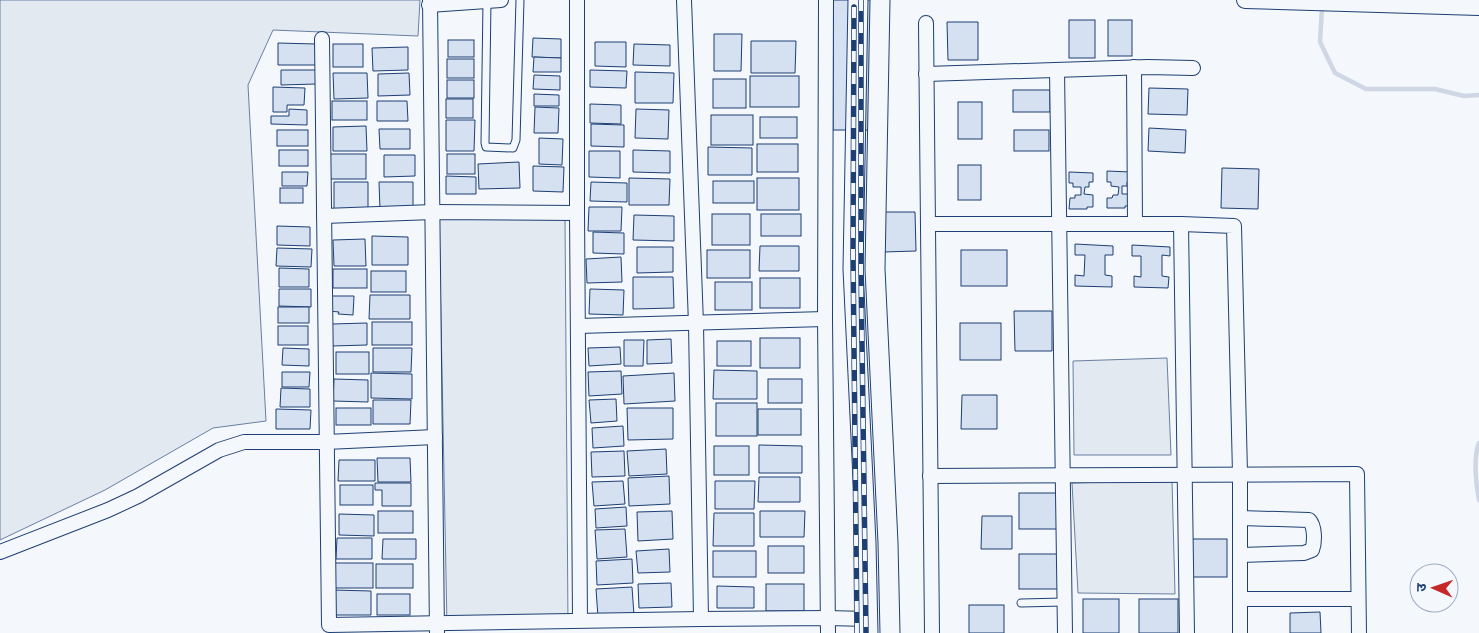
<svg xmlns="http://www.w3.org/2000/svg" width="1479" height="633" font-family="'Public Sans','Noto Sans Devanagari',sans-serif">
	<rect width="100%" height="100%" fill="#f4f7fb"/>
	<g fill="#e3e9f0" stroke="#687fa3">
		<polygon points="0,0 420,0 418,36 273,30 248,85 266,421 213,428 105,490 0,540"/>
		<polygon points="439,218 565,218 568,624 447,626"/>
		<polygon points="1167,358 1171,455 1074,455 1073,361"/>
		<polygon points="1172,480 1175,594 1078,593 1072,483"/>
	</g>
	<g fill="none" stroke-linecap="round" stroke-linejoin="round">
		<g stroke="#cfd7e4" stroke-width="4.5">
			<polyline points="1322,7 1320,42 1335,73 1366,89 1435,89 1464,96 1479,95"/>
			<path d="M1479,443C1473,457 1476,485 1479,500"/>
		</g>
	</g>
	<g fill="#d5e0f0" stroke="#1d3f73">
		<rect x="833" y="0" width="48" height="130"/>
		<rect x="1069" y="20" width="26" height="38"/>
		<rect x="1108" y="20" width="24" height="36"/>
		<polygon points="947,22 978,22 978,60 948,60"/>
		<polygon points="714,34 742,34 741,71 714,71"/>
		<polygon points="533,38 561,39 561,58 532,57"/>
		<rect x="448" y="40" width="26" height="17"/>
		<polygon points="751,41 796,41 795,73 751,73"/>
		<polygon points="595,42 626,42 626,67 595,66"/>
		<polygon points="278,43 316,44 316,65 278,65"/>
		<rect x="333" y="44" width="30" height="23"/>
		<polygon points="634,44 670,45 670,66 633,65"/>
		<polygon points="408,47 408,70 373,71 372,48"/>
		<polygon points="534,57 561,58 561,72 533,72"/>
		<rect x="447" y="59" width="27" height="19"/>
		<polygon points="281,70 316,70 316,84 281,85"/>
		<polygon points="590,70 627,71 626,88 590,87"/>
		<polygon points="635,72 674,73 673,103 635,103"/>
		<polygon points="333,73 367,73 368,98 334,99"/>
		<polygon points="409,73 410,95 378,96 378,74"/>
		<polygon points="534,75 560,76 560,90 533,89"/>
		<rect x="750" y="76" width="49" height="31"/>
		<rect x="713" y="79" width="33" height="29"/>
		<rect x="447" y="80" width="27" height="18"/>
		<polygon points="273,87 305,88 304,105 287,105 287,112 273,112"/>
		<polygon points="1149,88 1188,89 1187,115 1148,114"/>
		<rect x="1013" y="90" width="37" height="22"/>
		<polygon points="534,94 559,95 559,106 534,106"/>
		<rect x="446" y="99" width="27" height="19"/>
		<rect x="332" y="101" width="35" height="19"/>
		<polygon points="377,101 407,101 408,121 377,121"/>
		<rect x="958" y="102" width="24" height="37"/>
		<polygon points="590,104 621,105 621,124 590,123"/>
		<polygon points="535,107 559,108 558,133 534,133"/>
		<polygon points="289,109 307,110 307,125 271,124 271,116 289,116"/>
		<polygon points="636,109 669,110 668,139 635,138"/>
		<rect x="711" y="115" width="42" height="30"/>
		<rect x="760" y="117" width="37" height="21"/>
		<polygon points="446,120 475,120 474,151 446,151"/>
		<polygon points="591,124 624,125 624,147 591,146"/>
		<polygon points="366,126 367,151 333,151 333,127"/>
		<polygon points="1149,128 1186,130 1185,153 1148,151"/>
		<polygon points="379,129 410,129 410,149 380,149"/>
		<rect x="277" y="130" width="31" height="16"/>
		<rect x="1014" y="130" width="35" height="21"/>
		<polygon points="539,138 563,139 562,165 539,164"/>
		<rect x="757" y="144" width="41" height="28"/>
		<polygon points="708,147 752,148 752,175 708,175"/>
		<rect x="279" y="150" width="29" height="16"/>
		<polygon points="633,150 670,151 670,173 633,172"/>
		<polygon points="589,151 620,151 620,178 589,177"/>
		<rect x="330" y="154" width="36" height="25"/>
		<rect x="447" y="154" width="28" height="20"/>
		<polygon points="384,155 415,155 415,176 384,177"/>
		<polygon points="519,162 520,188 479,189 478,164"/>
		<rect x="958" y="165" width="23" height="35"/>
		<polygon points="533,166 564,167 563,192 533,191"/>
		<polygon points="1222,168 1259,169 1258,209 1221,208"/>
		<polygon points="1107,171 1131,172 1131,182 1127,182 1127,186 1122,186 1122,194 1131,194 1131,206 1125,206 1125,208 1107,208 1107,198 1112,198 1113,195 1118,195 1119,187 1111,186 1111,182 1107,182"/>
		<polygon points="282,172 308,172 307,186 282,186"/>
		<polygon points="1069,172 1093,173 1093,182 1089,182 1089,187 1085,187 1084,194 1093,195 1093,207 1087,207 1087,209 1069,209 1070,198 1075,198 1075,195 1081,195 1081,187 1073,187 1073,183 1069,183"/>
		<polygon points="446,176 476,177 476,194 446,194"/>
		<polygon points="629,178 670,179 669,205 629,205"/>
		<rect x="757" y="178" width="42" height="32"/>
		<rect x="713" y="181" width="41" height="22"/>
		<polygon points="334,182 368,182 368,208 334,209"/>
		<polygon points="379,182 413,182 413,209 380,210"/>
		<polygon points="591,182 627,183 627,202 590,201"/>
		<rect x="280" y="188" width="23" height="15"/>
		<polygon points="589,207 622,207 621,231 588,231"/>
		<polygon points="882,212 915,212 916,251 883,252"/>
		<rect x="712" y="214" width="38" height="31"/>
		<rect x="761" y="214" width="40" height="22"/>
		<polygon points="634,215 674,216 674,241 633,240"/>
		<polygon points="277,226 310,227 310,246 277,245"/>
		<polygon points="593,232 624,233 624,254 593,253"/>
		<polygon points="372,236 408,237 408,265 372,265"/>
		<polygon points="365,239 366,266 334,266 333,240"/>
		<polygon points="1075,244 1113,246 1113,255 1105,255 1105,275 1112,276 1112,287 1075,286 1075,275 1084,276 1085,255 1075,255"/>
		<polygon points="1132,245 1170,247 1170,256 1162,255 1162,276 1169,277 1168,288 1134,287 1134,276 1141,277 1141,256 1132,256"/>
		<polygon points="760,246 799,246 799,271 759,271"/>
		<polygon points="637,247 673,247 673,272 637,273"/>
		<polygon points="277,248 312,249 311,267 276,266"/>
		<rect x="707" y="250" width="43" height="28"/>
		<rect x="961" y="250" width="46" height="36"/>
		<polygon points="621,257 622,282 587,283 586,259"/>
		<polygon points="279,268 309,269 309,287 279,287"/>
		<rect x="333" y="269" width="34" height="19"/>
		<rect x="371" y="271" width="35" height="21"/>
		<polygon points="633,277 673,277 674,308 633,309"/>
		<rect x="760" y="278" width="40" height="30"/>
		<rect x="715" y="282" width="37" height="28"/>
		<polygon points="279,289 311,289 311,307 279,306"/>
		<polygon points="590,289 624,290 623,315 589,314"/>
		<polygon points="370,295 410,295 410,319 369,319"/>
		<polygon points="329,296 354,296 353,315 338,314 339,312 328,311"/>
		<rect x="278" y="307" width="31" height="16"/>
		<polygon points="1014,311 1052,311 1052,351 1015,351"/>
		<rect x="372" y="322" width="40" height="23"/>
		<polygon points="367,323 367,345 332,346 332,324"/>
		<rect x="960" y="323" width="41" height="37"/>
		<rect x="278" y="326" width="30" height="19"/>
		<rect x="760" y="338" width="40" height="30"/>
		<polygon points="671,339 672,363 647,364 647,340"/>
		<polygon points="624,340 644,340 643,366 624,366"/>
		<rect x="717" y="341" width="34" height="25"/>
		<polygon points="620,347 621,364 589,366 588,348"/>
		<polygon points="283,348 309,349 309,366 282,365"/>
		<polygon points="373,348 412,348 411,372 373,372"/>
		<rect x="336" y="352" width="33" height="22"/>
		<polygon points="714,370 757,371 757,399 713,399"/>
		<polygon points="621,371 622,394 589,396 588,372"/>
		<polygon points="282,372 310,372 309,387 282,387"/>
		<polygon points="371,373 412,374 412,399 371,398"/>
		<polygon points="674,373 675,401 624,404 623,376"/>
		<polygon points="334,379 368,380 368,402 333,401"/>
		<rect x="768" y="379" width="34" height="24"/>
		<polygon points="281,388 310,389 310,407 280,407"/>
		<polygon points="962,395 997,395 997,429 961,429"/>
		<polygon points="616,399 617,421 591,423 589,400"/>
		<polygon points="373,400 411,400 410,424 373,424"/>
		<rect x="716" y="403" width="41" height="33"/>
		<rect x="336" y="408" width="35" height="17"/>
		<polygon points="627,408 673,408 673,439 628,440"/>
		<polygon points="276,409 311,410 310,429 276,429"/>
		<rect x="758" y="409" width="43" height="26"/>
		<polygon points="623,426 624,446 593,448 592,428"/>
		<polygon points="759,445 802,446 802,473 759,473"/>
		<rect x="714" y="446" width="35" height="29"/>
		<polygon points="666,449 667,474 629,476 627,451"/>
		<polygon points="624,451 625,476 592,477 591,452"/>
		<polygon points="377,458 410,458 411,482 378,482"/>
		<polygon points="339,460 375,460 375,481 338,481"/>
		<polygon points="669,476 670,504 629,506 628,478"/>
		<polygon points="759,477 800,477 800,502 758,502"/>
		<polygon points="623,481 625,504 594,506 592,482"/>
		<polygon points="715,481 755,481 754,509 715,509"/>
		<polygon points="375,483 411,483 411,506 382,506 382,490 375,490"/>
		<rect x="340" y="485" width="33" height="20"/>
		<rect x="1019" y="493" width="40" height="36"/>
		<polygon points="626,507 627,526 596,528 595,509"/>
		<rect x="378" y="511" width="35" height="22"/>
		<polygon points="672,511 673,539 638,541 637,512"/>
		<polygon points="760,511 805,511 804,537 760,537"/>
		<polygon points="714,513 754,513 754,546 713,546"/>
		<polygon points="339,514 374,515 374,536 339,535"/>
		<polygon points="982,516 1012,516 1012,549 981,549"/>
		<polygon points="625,529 627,557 597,559 595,530"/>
		<polygon points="337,538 372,538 372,559 336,559"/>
		<polygon points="383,539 416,539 416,559 382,559"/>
		<rect x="1191" y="539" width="36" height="38"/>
		<rect x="768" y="546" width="36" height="27"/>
		<polygon points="669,549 670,572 638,573 636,551"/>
		<rect x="713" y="551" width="43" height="26"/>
		<rect x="1019" y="554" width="39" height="35"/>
		<polygon points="632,559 633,583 597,585 596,561"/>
		<rect x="335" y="563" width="38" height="25"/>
		<rect x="376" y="564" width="37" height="24"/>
		<polygon points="671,583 672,607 639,608 638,584"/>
		<rect x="766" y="584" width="38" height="27"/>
		<polygon points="717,586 754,587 754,608 717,608"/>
		<polygon points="632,587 634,615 598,617 596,589"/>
		<polygon points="333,590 371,591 371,615 333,615"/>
		<rect x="377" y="594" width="33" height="21"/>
		<rect x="1083" y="599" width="36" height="34"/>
		<rect x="1139" y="599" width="39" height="34"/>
		<rect x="969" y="605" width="35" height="28"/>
		<polygon points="1320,612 1321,633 1290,633 1290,613"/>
	</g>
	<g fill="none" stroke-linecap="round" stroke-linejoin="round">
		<g stroke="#1d3f73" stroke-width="9">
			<g id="service">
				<polyline points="487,1 485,143 486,147 513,148 516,140 520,0"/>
				<polyline points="1021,603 1064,602"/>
			</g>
		</g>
		<g stroke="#1d3f73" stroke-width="16">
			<g id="minor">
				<polyline points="430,0 437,633"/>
				<polyline points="577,0 577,213 580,620"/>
				<polyline points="684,0 696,324 701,619"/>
				<polyline points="826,0 825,319 828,633"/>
				<polyline points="429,5 501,0"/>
				<polyline points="926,23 932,633"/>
				<polyline points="322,39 329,625 701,619 827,618 868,619"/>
				<polyline points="1134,67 1135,224"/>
				<polyline points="1057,70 1065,633"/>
				<polyline points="926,74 1148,67 1193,68"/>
				<polyline points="324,216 433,212 577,213"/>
				<polyline points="928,224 1181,224 1234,226 1240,473 1240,633"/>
				<polyline points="1181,224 1187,633"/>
				<polyline points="578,326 825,319"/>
				<polyline points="930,476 1357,474 1359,633"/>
				<polyline points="0,552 108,510 138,496 219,450 244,442 326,442 435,437"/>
				<path d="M1240,555L1304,553L1312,550C1315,542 1315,526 1309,520L1240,518"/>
				<polyline points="1240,599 1358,599"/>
			</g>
		</g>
		<g stroke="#1d3f73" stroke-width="18">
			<polyline id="tertiary" points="1245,0 1479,7"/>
		</g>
		<g stroke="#1d3f73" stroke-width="21">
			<g id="secondary">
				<polyline points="858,0 853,269 866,543 868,633"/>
				<polyline points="880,0 875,269 888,543 890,633"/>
			</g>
		</g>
		<use href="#service" stroke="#f4f7fb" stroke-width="7"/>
		<use href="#minor" stroke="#f4f7fb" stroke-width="14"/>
		<use href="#tertiary" stroke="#f4f7fb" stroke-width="16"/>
		<use href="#secondary" stroke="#f4f7fb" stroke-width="19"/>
		<g stroke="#1d3f73" stroke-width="5.5">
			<g id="rail">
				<polyline points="861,0 861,271 866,633"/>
				<polyline points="854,7 853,253 857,633"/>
			</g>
		</g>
		<use href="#rail" stroke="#f4f7fb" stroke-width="4" stroke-dasharray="11" stroke-linecap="butt"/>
	</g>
	<g transform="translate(1434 588) rotate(272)"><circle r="24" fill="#f4f7fb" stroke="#9eadc5"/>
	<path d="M0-4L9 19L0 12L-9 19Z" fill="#c62828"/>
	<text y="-8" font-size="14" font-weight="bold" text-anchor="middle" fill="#1d3f73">उ</text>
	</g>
</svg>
